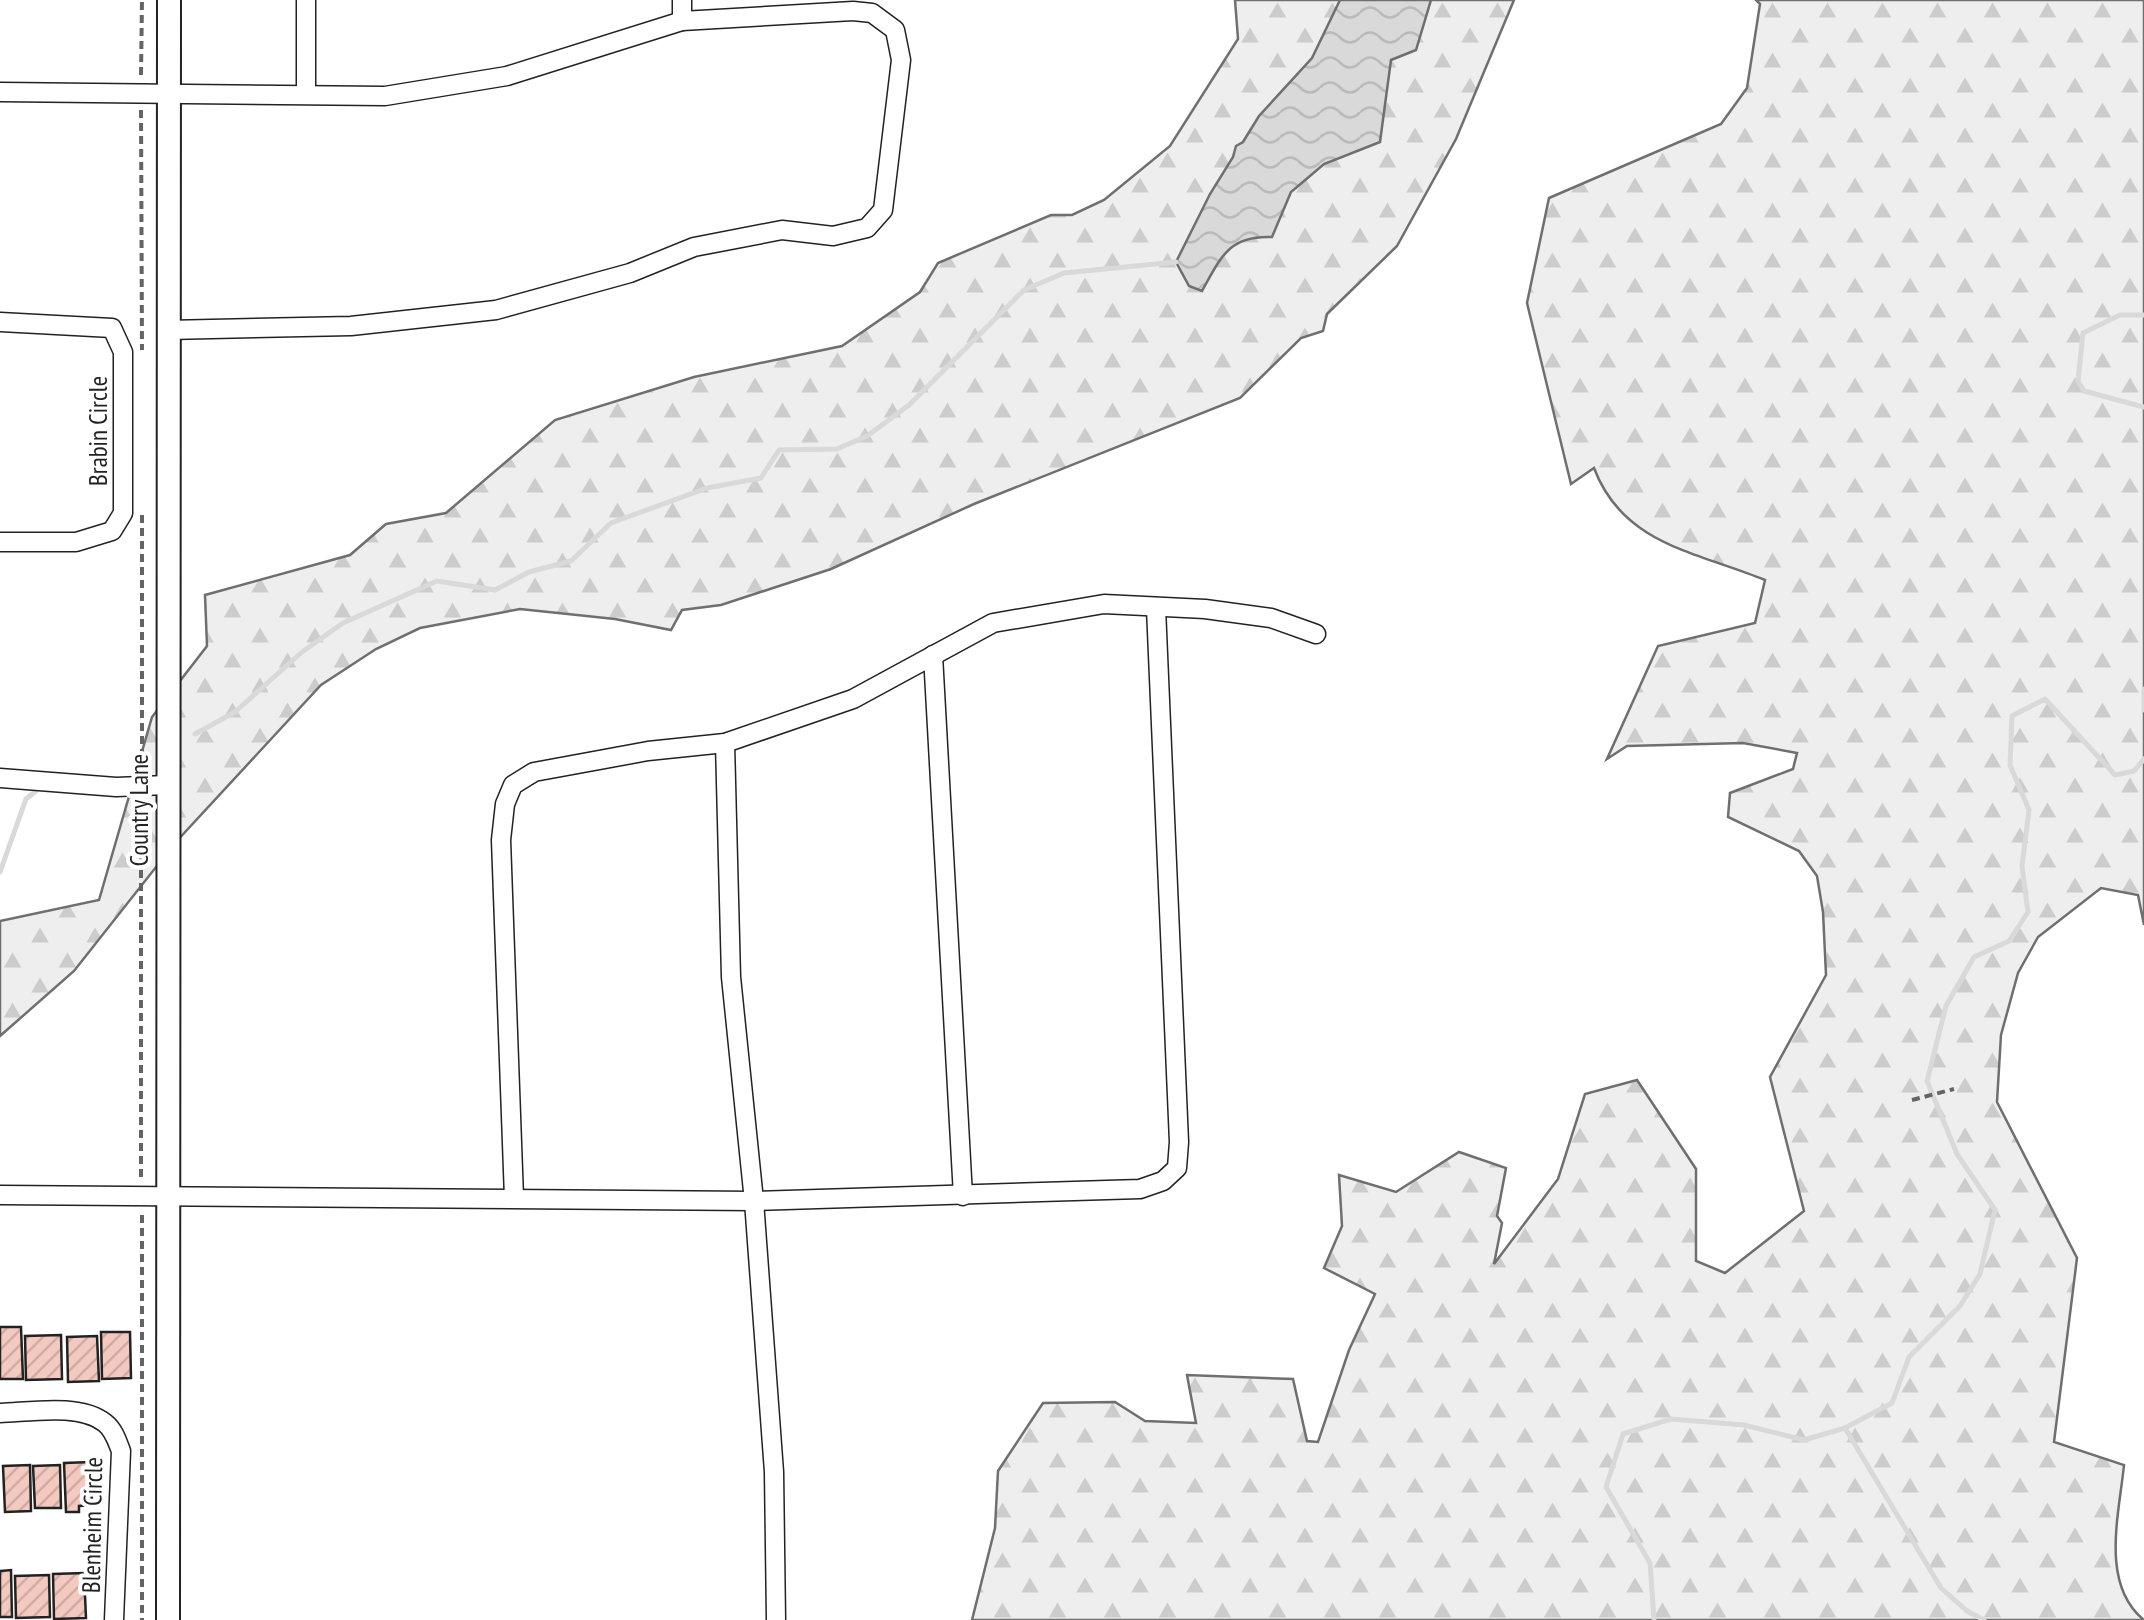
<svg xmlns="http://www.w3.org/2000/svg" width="2144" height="1620" font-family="'PT Sans Narrow',sans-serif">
	<defs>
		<pattern id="forest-firs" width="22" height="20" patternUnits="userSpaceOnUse" patternTransform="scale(2.5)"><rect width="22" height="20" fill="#eee"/><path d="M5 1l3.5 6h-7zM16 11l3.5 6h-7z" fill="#ccc"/></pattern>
		<pattern id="water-waves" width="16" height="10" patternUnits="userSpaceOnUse" patternTransform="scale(2.5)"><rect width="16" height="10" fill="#d9d9d9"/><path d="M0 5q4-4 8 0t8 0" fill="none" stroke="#bababa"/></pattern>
		<pattern id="building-hatch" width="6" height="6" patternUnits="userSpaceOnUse" patternTransform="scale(2.5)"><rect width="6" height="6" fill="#f3c9c0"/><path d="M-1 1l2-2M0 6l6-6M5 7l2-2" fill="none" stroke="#d0aca5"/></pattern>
	</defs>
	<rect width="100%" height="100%" fill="#fff"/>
	<g fill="url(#forest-firs)" stroke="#6f6f6f" stroke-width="2.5">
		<polygon points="1235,0 1514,0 1456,139 1397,246 1327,314 1323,331 1301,338 1240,398 974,504 831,569 721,605 682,610 671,630 615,619 520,609 420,628 376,649 321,685 175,843 74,971 0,1036 0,921 99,900 152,717 207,646 205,595 350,555 386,524 446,513 555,420 694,377 842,346 920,292 938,263 1051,215 1072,215 1104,200 1170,146 1238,39"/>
		<path d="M1756,0H2144V925L2138,895L2101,888L2038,937L2018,973L2001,1035L1997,1102L2077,1258L2054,1442L2124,1465C2119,1515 2100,1584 2144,1620H972L995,1528L998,1471L1043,1403L1115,1402L1145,1421L1196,1423L1187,1375L1293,1379L1307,1441L1318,1442L1349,1350L1375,1294L1324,1268L1342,1226L1339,1175L1396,1192L1459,1152L1506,1168L1497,1216L1502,1223L1494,1264L1558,1179L1585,1094L1637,1080L1696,1169V1261L1725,1273L1804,1211L1770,1077L1826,975L1823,912L1817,876L1799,851L1728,817L1730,793L1793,769L1797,753L1743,743L1627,746L1607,759L1658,646L1755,623L1765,580C1697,552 1623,545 1594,468L1571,484L1527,303L1549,198L1721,124L1747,88L1760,4Z"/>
	</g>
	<path fill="url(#water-waves)" stroke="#6f6f6f" stroke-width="2.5" d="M1340,0H1431L1416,50L1391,60L1380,142L1324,164L1297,187L1291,192L1272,237C1229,235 1221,257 1202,291L1189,286L1176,262L1210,194L1233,157L1236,146L1243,142L1259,116L1312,58Z"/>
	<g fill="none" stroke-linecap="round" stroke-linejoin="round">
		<g stroke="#d9d9d9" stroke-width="5">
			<polyline points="2144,315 2120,315 2083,333 2078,381 2084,391 2144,407"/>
			<polyline points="2144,689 2144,710"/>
			<polyline points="195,734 235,712 302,652 343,623 437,581 495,590 529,572 571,561 611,523 707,488 761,478 779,450 837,449 867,436 909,405 1024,290 1064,273 1176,262"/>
			<polyline points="0,872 26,799 36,791"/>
			<polyline points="1845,1428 1941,1588 1967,1611 1984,1620"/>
			<polyline points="1654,1620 1650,1563 1606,1487 1623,1434 1671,1419 1744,1425 1804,1440 1845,1428 1892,1403 1909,1357 1960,1306 1980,1274 1995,1210 1957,1154 1927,1081 1946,1006 1974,957 2009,941 2028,912 2022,866 2029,810 2010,765 2012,716 2045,699 2115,775 2134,771 2144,759"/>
		</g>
	</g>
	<g fill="url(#building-hatch)" stroke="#222" stroke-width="2.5">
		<polygon points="0,1327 21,1327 23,1379 0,1379"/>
		<polygon points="101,1332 130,1332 131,1378 102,1379"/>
		<polygon points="61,1335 62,1379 26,1380 25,1336"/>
		<polygon points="97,1336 99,1381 68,1382 67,1337"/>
		<polygon points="91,1462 92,1505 79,1506 79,1512 66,1512 64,1463"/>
		<polygon points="30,1465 31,1511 5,1512 3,1466"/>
		<polygon points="60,1465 61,1508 35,1508 33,1466"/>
		<polygon points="11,1570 12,1617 0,1617 0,1571"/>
		<polygon points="84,1573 86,1618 54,1619 53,1574"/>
		<polygon points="49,1575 50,1617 16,1618 15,1576"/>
	</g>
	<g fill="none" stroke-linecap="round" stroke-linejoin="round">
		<g stroke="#222" stroke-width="21">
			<g id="street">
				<polyline points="306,0 306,94"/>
				<polyline points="0,92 385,96 507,76 682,21 682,0"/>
				<polyline points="0,322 112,328 123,352 123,513 112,531 76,542 0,542"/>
				<polyline points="167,330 351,326 496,310 630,273 694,247 782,230 833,236 867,228 883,210 901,60 895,30 872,13 853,11 682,21"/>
				<polyline points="933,655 963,1196"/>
				<polyline points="725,743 731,977 754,1201 774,1472 776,1620"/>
				<polyline points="0,778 116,787 167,785"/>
				<polyline points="0,1195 754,1201 1140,1189 1163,1181 1177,1168 1179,1142 1156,608"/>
				<polyline points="514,1198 501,840 505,804 513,785 534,772 648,751 725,743 853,699 993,623 1104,604 1205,609 1271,618 1316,634"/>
				<path d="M0,1413C30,1412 80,1403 105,1423C114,1430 117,1441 121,1451L114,1620"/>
			</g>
		</g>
		<g stroke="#222" stroke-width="26">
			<polyline id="secondary" points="168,1620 169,0"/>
		</g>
		<g stroke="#646464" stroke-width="4" stroke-dasharray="8 5" stroke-linecap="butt">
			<polyline points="141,75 142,0"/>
			<polyline points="141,110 142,350"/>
			<polyline points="142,515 142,770"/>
			<polyline points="141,805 141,1180"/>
			<polyline points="1912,1100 1954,1089"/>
			<polyline points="142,1215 142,1620"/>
		</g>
		<use href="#street" stroke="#fff" stroke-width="18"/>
		<use href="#secondary" stroke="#fff" stroke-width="22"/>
	</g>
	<g text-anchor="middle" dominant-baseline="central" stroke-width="8" stroke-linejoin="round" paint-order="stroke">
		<g font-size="25" fill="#222" stroke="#fff">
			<text transform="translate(98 431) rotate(-90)">Brabin Circle</text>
			<text transform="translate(139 810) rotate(-90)">Country Lane</text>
			<text transform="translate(92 1525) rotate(-89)">Blenheim Circle</text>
		</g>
	</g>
</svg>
